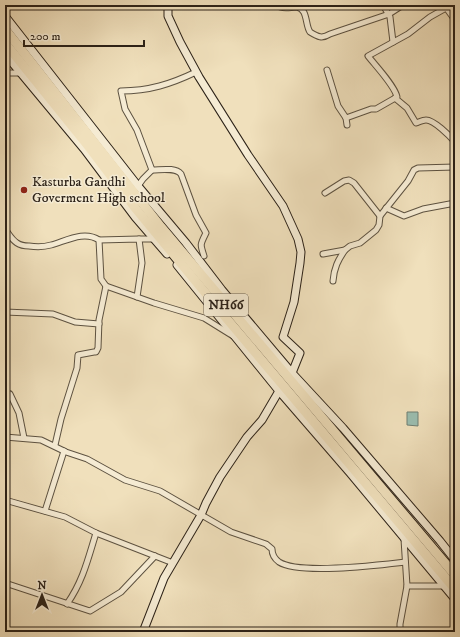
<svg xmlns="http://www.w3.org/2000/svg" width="460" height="637" font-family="'IM FELL DW Pica',serif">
	<rect width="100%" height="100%" fill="#f0e0bc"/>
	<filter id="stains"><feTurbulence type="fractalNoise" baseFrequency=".005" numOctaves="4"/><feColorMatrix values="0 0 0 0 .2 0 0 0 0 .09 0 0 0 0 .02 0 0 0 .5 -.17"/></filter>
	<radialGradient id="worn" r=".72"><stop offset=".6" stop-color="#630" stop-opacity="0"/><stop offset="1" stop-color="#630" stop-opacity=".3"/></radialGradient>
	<polygon fill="#9abdaf" stroke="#6e7f73" points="407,412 418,412 418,426 407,425"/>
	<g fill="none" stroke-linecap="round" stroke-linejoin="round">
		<g stroke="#5d5241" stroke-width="7">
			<g id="street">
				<path d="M280,5V7C286,9 291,7 297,7C308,9 305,25 310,32C318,37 322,39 330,34L389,14L403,5"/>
				<polyline points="383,5 390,17 393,42"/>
				<polyline points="444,5 455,20"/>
				<path d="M327,70L338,106L346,118L371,109H376L397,97C395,86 375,65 368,56L408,34L430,17L446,8"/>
				<polyline points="5,73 20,73"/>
				<path d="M395,98L407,108L416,123C419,122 423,120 426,120C434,120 450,136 455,142"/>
				<polyline points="346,118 347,125"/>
				<path d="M152,170C161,170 175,167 181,174L196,215L206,233C200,245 200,244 204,256"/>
				<path d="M138,186L143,179L152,170L137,130L125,109L121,91C149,91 171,84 196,72"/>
				<polyline points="325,193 344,181 349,180 354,183 380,216"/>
				<polyline points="386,208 404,216 423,209 455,203"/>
				<path d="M5,229C9,234 11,239 17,243C20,245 24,246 29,246C36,247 44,247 51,245C66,241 84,230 99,240L101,279L106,286L154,303L204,318L233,336"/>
				<polyline points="139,239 154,239"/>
				<polyline points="99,240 139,239 142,263 137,297"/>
				<polyline points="323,254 345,250 350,246 360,243 376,230 379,225 380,216 408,181 414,170 418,168 455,167"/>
				<path d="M333,281C334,268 338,260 345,250"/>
				<polyline points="5,312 53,314 75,322 99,324"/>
				<polyline points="10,394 19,413 24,438"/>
				<path d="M5,437L41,440L66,452L87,459L125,480L160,491L231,532L266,544L272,549C272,554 275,559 279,562C299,575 379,565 405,562"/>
				<polyline points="55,445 61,419 77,368 78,355 94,352 96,352 98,348 99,320 106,286"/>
				<polyline points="5,500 65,517 96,533 173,563"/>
				<polyline points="45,511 64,451"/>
				<polyline points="5,583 90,611 121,592 155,556"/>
				<polyline points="407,586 443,586"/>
				<path d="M67,604C83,581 88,559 96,533"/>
				<polyline points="400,632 400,624 407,586 404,539"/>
			</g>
		</g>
		<g stroke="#2c2218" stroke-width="9">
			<g id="secondary">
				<polyline points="168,5 168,16 180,42 199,77 248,155 283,206 298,239 301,252 300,263 294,302 283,337 300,353 292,373"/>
				<polyline points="5,16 138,186 186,243 222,290 292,373 343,428 440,541 455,560"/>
				<polyline points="5,54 84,149 135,217 167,254"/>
				<polyline points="177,265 279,391 350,473 455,599"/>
				<polyline points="143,632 164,578 201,515 206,503 220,477 247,437 262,420 279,391"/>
			</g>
		</g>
		<g stroke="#2c2218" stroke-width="11">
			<g id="highway">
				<polyline points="5,29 161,227 455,575"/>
				<polyline points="5,43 89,147 136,209 227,319 455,589"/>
			</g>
		</g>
		<use href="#street" stroke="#f5ebd3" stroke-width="5"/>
		<use href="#secondary" stroke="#f5ebd3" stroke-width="7"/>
		<use href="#highway" stroke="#f0e0bc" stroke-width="9"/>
	</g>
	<circle fill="#8f2418" stroke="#f5ebd3" stroke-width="1.5" cx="24" cy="190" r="4"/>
	<g text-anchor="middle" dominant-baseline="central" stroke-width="3" stroke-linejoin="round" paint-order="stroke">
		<rect fill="#f5ebd3" stroke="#685e50" stroke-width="1" x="204" y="294" width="44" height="22" rx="3"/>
		<g font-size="13" font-weight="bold" fill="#2c2218">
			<text x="226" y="305">NH66</text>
		</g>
		<g font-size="14" fill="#2c2218" stroke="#f5ebd3" text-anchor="start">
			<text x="32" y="182">Kasturba Gandhi<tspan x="32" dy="16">Goverment High school</tspan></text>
		</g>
	</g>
	<rect width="460" height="637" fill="none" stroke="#f0e0bc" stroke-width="20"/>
	<rect x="6" y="6" width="448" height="625" fill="none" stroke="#2c2218" stroke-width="2"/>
	<rect x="10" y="10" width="440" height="617" fill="none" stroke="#2c2218"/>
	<g transform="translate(42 595)" stroke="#f5ebd3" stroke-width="3" paint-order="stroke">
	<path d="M0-3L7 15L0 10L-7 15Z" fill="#2c2218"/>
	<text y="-6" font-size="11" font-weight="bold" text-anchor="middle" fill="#2c2218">N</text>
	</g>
	<path d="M24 40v6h120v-6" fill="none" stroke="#2c2218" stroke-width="2"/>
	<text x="30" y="40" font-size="12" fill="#2c2218" stroke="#f5ebd3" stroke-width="3" paint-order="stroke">200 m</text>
	<rect width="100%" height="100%" filter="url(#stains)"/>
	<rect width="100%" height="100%" fill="url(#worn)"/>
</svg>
